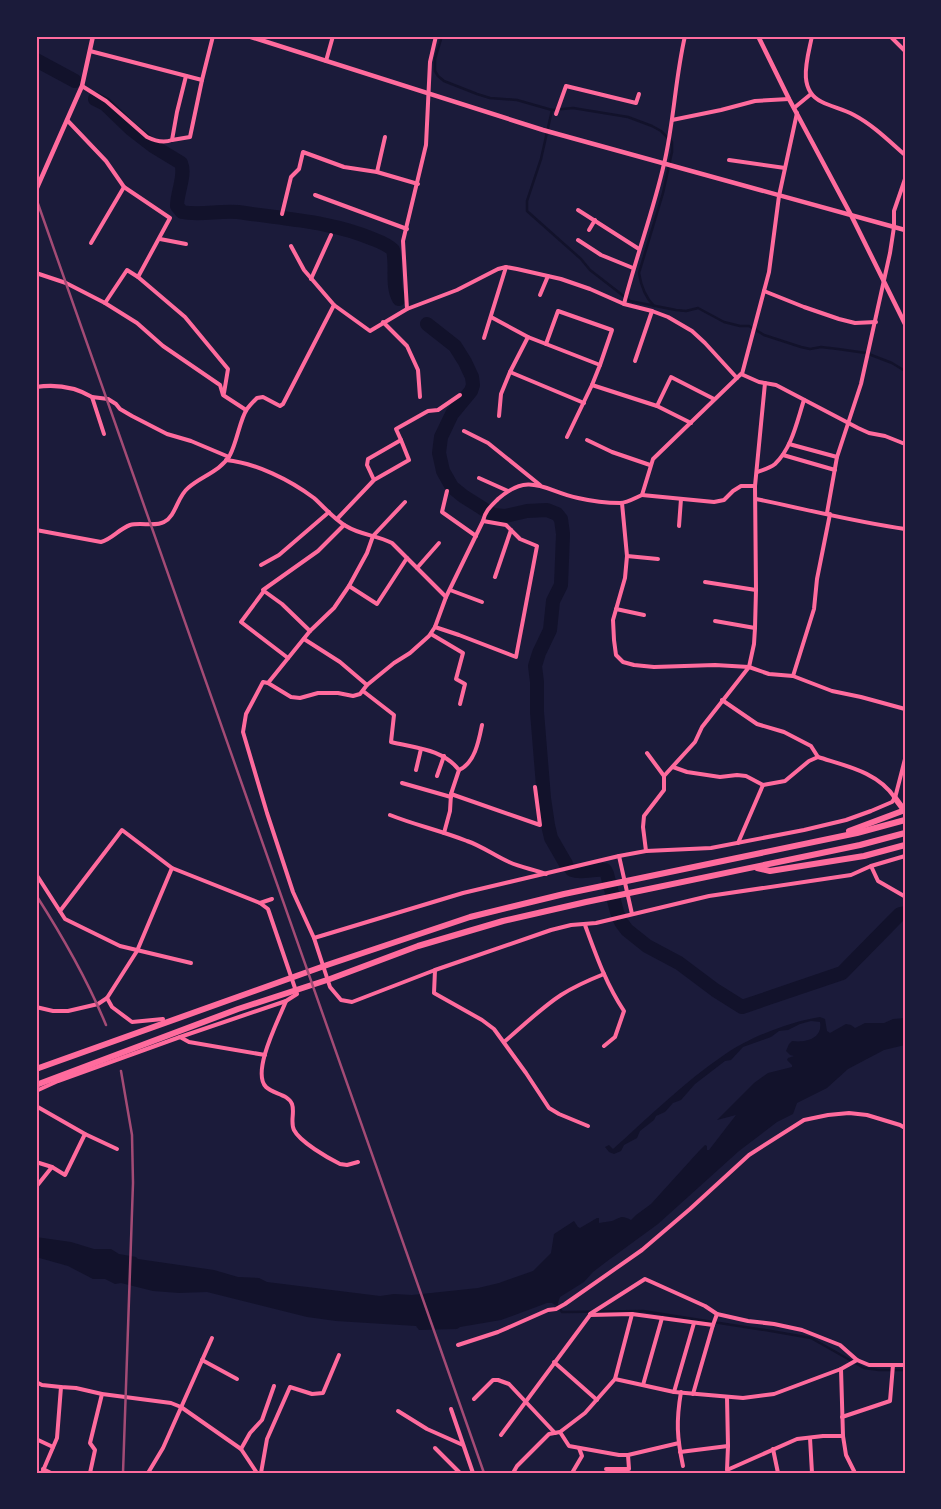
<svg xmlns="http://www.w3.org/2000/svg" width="941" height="1509" font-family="'Public Sans',sans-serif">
	<rect width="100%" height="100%" fill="#1b1b3a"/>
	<path fill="#12122b" d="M820,1017L825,1019L827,1031L830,1033L846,1024L851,1025L855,1028L865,1023H884L893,1019L905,1018V1045L884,1050L848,1069L827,1088L797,1103L793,1114L777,1122L739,1151L658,1224L606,1262L593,1272L584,1282L560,1297L558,1303L555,1305L552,1303H547L501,1320L460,1327L457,1329L419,1330L416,1326L336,1321L307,1317L207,1292L179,1293L153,1291L121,1283L115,1284L105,1279H93L68,1266L36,1257V1237L71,1242L94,1249H111L119,1254L136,1257L138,1259L214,1270L238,1277L259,1278L267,1282L380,1296L394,1294L412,1295L478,1288L499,1283L533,1271L551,1253L554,1234L574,1221L578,1227L580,1228L597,1218H599V1223C603,1222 608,1222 612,1221C622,1217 621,1215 631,1220L636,1215L651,1204L699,1151L705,1145L707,1146V1150H709L736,1115L717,1120L754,1083L768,1073L792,1067V1065L787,1060L788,1058L794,1056L790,1055L786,1051L789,1044L792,1041C805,1043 823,1039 820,1022L811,1021L800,1024L788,1030L779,1031L771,1037L743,1047L731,1060L725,1061L695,1084L681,1100L673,1103L665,1112L656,1116L654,1120L640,1131L637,1138L624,1145L621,1151L614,1154L609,1152L605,1147L609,1145L613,1149C649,1117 684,1082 724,1055C750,1037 789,1022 820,1017Z"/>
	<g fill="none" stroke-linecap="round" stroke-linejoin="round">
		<g stroke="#12122b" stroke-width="2.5">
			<path d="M442,36L435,59V71L438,76L444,81L477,94L490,98L517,100L552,110L573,108L628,117L652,126L661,131L672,142V152L663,193L639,273C641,286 645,297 654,306"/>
			<polyline points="552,110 541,159 527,201 527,211 581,259 590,270 630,301 676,310 686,311 698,308 724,322 740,326 749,326 764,335 801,347 810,349 821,347 838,349 866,353 892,363 905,371"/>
			<polyline points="556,1303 562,1312 565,1312 643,1311 771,1331 811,1338 864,1368 879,1370 905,1370"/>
		</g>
		<g stroke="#12122b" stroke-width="14">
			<polyline points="36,60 75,81"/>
			<path d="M95,99L105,104L131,129L153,146L181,163C186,175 177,192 177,206L182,212C201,216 219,210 238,212C283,219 331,221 373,239C381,242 388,245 393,250C397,266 391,285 399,299"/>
			<polyline points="427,324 455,346 465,362 472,377 473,385 471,391 452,414 441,437 439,453 443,471 452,487 463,496 493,515 505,516 527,511 547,510 557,514 561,519 563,534 561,585 553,601 550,630 539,653 535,666 537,682 537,712 544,798 548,825 551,838 566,864"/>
			<path d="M572,870C583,874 593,868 605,870L607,874L617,912L621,922L627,930L647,946L679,963L715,990L742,1007L842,973L893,921L900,914L905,913"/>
		</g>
		<g stroke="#ff6b9d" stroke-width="4">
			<path d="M812,36C808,57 796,90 822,102C832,107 843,109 854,115C873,125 889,141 905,155"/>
			<polyline points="890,36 905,51"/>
			<polyline points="90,51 202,80 213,36"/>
			<polyline points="326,61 333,36"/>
			<path d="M82,86L106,101L147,137C155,141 164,143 172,140L177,112L186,76"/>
			<polyline points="794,108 811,94"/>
			<polyline points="556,114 566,86 636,103 639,94"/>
			<polyline points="67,120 106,161 124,187 170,218 138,277 127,270 105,303"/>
			<polyline points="672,120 721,110 755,101 789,99"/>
			<polyline points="172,140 190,137 202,80"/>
			<polyline points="729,160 785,168"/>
			<polyline points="377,172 385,137"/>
			<polyline points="315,195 407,229"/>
			<polyline points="578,210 639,249"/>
			<polyline points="282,214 291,177 299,169 303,152 344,167 377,172 418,184"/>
			<polyline points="589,230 595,220"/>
			<polyline points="160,239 186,244"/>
			<polyline points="578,240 601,255 633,268"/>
			<polyline points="91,243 124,187"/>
			<polyline points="291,246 304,270 334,305"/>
			<polyline points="36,273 66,283 105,303 137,323 163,346 220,385 223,395 246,410"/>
			<polyline points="138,277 185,317 228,369 224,393"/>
			<polyline points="311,279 331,235"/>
			<polyline points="764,291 804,307 839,319 855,323 876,322"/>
			<polyline points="540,295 548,276"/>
			<path d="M624,304C636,257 653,212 664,164C674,122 675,79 685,36"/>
			<polyline points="407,309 403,241 426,145 430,62 436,36"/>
			<polyline points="491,317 528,337 600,365 592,385 567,437"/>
			<polyline points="383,322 407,346 418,370 420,397"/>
			<polyline points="484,338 506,267"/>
			<polyline points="546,344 558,311 612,330 600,365"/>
			<polyline points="635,361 652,311"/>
			<polyline points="510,372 584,403"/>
			<polyline points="742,374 769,272 779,196 797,113"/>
			<polyline points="592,385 657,406 691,423"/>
			<path d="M36,387C56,384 75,387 92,397L104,434"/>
			<polyline points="92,397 108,399 116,404 120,409 132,416 167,434 191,441 229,457"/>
			<polyline points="657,406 671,377 714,399"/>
			<polyline points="499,416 501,394 510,372 528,337"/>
			<polyline points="464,431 488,443 540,485"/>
			<polyline points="401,440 396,429 428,411 438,410 460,395"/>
			<polyline points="587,440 612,452 650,465"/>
			<polyline points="789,444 837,457"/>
			<path d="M905,444L885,436L869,433L858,428L776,385L759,382L741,374L653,459L642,495C635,498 627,503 620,503C607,503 591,501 578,498C545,491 530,471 498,499C491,506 485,511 483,521L446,597L435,627L429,636L410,653L394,663L367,685L360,694L353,696L338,693H318L300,698L291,697L268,683L263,682L246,714L243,732L267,813L293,892L314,938L330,987L341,1000L352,1002L435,970L551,930L571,925L596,923L709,896L851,875L871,866L905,856"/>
			<polyline points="783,455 835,470"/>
			<path d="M226,460C256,463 290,480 314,498C324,507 334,519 346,526C360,535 377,535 392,543L446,597"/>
			<path d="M757,472C763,470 770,468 775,464C792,448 797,421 804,400"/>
			<polyline points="479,478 508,491"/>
			<polyline points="447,491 442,512 476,536"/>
			<polyline points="642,495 714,502 724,500 733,491 741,486 755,486"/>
			<path d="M756,499C805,509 855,522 905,529"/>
			<polyline points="622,503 627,556 625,578 613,620 614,640 616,655 623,662 634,665 654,667 715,665 749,667 769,674 793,676 832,691 861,697 905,709"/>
			<polyline points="827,513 837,457 861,384 890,253 894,227 894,211 905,179"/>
			<polyline points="337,519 374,480 409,460 401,440 368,459 367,465 374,480"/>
			<polyline points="679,526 681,499"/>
			<path d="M36,530L101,542C112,539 119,529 130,525C140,522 156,527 164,522C176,516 177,497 188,488C201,476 220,472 230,455C237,442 240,419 247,409C250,405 254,401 257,398L263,397L280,406L283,404L334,305L370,331L407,309L457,290L498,269L506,267L517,269L561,279L590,289L624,304L652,311L668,317L692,331L705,343L737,378"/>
			<polyline points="627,556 658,559"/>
			<polyline points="261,565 279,555 329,512"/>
			<polyline points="417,568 439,543"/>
			<polyline points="495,577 511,530"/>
			<polyline points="705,582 756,590"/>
			<polyline points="349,586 377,604 407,558"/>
			<polyline points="263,590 318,551 344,525"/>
			<polyline points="450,590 482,602"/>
			<polyline points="616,609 644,615"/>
			<polyline points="715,621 755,628"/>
			<polyline points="435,627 459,635 516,657 537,546 520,539 506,525 483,521"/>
			<polyline points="431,634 463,653 456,679 465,684 460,704"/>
			<polyline points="304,639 340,662 367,685"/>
			<polyline points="288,658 241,622 264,591 282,604 310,631"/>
			<polyline points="793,676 814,609 817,579 830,514"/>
			<polyline points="268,683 310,631 334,608 349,586 367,553 373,536 405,502"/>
			<path d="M363,691L394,715L391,742C415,748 443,749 459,770L451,794L450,811L444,833"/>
			<path d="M722,700L757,724L784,732L811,746L818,757C846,766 878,772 895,798"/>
			<polyline points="673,767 687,772 720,777 737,775 746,776 763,785 785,781 809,761 818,757"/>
			<polyline points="416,770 421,749"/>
			<path d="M459,770C475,763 479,740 482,725"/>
			<polyline points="437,776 444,756"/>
			<polyline points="664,776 695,742 702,727 749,667 754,644 755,628 756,590 755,486 765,383"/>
			<polyline points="402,783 451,797"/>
			<polyline points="451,794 540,825 535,787"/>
			<path d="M390,815C415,825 442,831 467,841C482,846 495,856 509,862C522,868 533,869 546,874"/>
			<polyline points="738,843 763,785"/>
			<polyline points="646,851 643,827 644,816 664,790 664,776 647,753"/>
			<polyline points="619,856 632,914"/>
			<polyline points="871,866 878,881 904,896"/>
			<polyline points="36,874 65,919 120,946 191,963"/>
			<polyline points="260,903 272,899"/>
			<polyline points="60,911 122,830 172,868 260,903 268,909 297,994 286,1001 180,1037"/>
			<path d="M585,925C596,955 606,984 624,1011L615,1037L604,1046"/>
			<polyline points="314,938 463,893 619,856 646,851 711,848 804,830 846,820 871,811 892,802 895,798 905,759"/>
			<polyline points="435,970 434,993 482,1020 494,1029 526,1073 549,1108 559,1114 588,1126"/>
			<polyline points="107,998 112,1007 132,1022 163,1019"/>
			<path d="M286,1001C279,1019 251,1072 266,1087C273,1094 288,1094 292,1104C295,1112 290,1122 294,1130C300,1142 328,1158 340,1164L347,1165L358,1162"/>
			<polyline points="36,1007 53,1011 68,1011 98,1004 107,998 137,951 172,868"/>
			<path d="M504,1042C523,1026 541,1008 561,995C575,986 589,980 604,974"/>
			<polyline points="36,1091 58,1081 180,1037 189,1042 265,1055"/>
			<polyline points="36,1106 85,1134 117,1149"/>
			<polyline points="36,1162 52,1167"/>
			<polyline points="36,1187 52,1167 65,1175 85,1134"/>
			<polyline points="590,1314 645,1279 705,1306 717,1314"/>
			<polyline points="713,1325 717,1314 748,1321 774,1324 802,1330 840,1345 857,1360"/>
			<polyline points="458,1345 498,1332 548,1310 556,1309 565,1304 642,1250 690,1209 749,1155 804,1120 828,1115 849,1113 867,1115 900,1125 905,1128"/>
			<polyline points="202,1360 237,1379"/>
			<polyline points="554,1362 597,1400"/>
			<polyline points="841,1369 843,1436 846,1455 855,1473"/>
			<polyline points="615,1379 632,1314"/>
			<polyline points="36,1382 42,1385 61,1387 76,1388 102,1394 171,1403 181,1407 241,1449 257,1473"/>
			<polyline points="643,1385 662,1318"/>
			<polyline points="674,1392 694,1323"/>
			<path d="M681,1392C676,1421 677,1438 683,1466"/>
			<polyline points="727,1397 728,1446 727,1470 797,1439 823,1436 843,1436"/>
			<polyline points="474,1399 493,1380 498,1380 509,1384 555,1433"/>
			<polyline points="451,1409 473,1473"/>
			<polyline points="398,1411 427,1429 463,1445"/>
			<polyline points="842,1417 890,1401 893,1365"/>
			<polyline points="560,1432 569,1446 619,1455 628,1455 679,1443"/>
			<polyline points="501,1435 590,1315 632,1314 713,1325 693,1394"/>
			<polyline points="810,1438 812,1473"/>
			<polyline points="36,1439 53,1447"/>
			<polyline points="435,1448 460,1473"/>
			<polyline points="241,1449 250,1433 262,1420 274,1386"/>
			<polyline points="773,1449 778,1473"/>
			<polyline points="680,1452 728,1446"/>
			<polyline points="43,1469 51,1473"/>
			<polyline points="606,1469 629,1469 628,1455"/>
			<polyline points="42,1473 57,1438 61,1387"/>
			<polyline points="90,1473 95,1450 90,1443 102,1394"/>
			<polyline points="148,1473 163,1448 212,1338"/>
			<polyline points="261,1473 267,1439 290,1387 312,1394 323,1393 339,1355"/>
			<polyline points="513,1473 517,1466 549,1434 560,1432 585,1413 615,1379 674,1392 743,1398 774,1394 841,1369 857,1360 869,1365 905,1365"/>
			<polyline points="572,1473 582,1456 579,1448"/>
		</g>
		<g stroke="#ff6b9d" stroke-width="4.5">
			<polyline points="248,36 543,130 905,230"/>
			<polyline points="758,36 789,99 851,215 905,324"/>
			<polyline points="36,190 82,86 93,36"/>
		</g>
		<g stroke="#ff6b9d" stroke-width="6">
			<polyline points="895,798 904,810"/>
			<polyline points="849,831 905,810"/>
			<polyline points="757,868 770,871 864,856 905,845"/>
			<polyline points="36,1069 327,965 470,917 564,894 857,833 905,820"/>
			<polyline points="36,1085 238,1009 330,979 418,946 503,921 586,902 860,845 905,833"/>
		</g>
		<g stroke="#a44b75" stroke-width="2.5">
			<polyline points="36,198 484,1473"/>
			<path d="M36,895C63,937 87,979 106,1025"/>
			<polyline points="121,1071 132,1135 133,1183 123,1473"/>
		</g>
	</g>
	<rect width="941" height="1509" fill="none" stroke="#1b1b3a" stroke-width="75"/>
	<rect x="38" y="38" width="866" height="1434" fill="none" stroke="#ff6b9d" stroke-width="2"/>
</svg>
